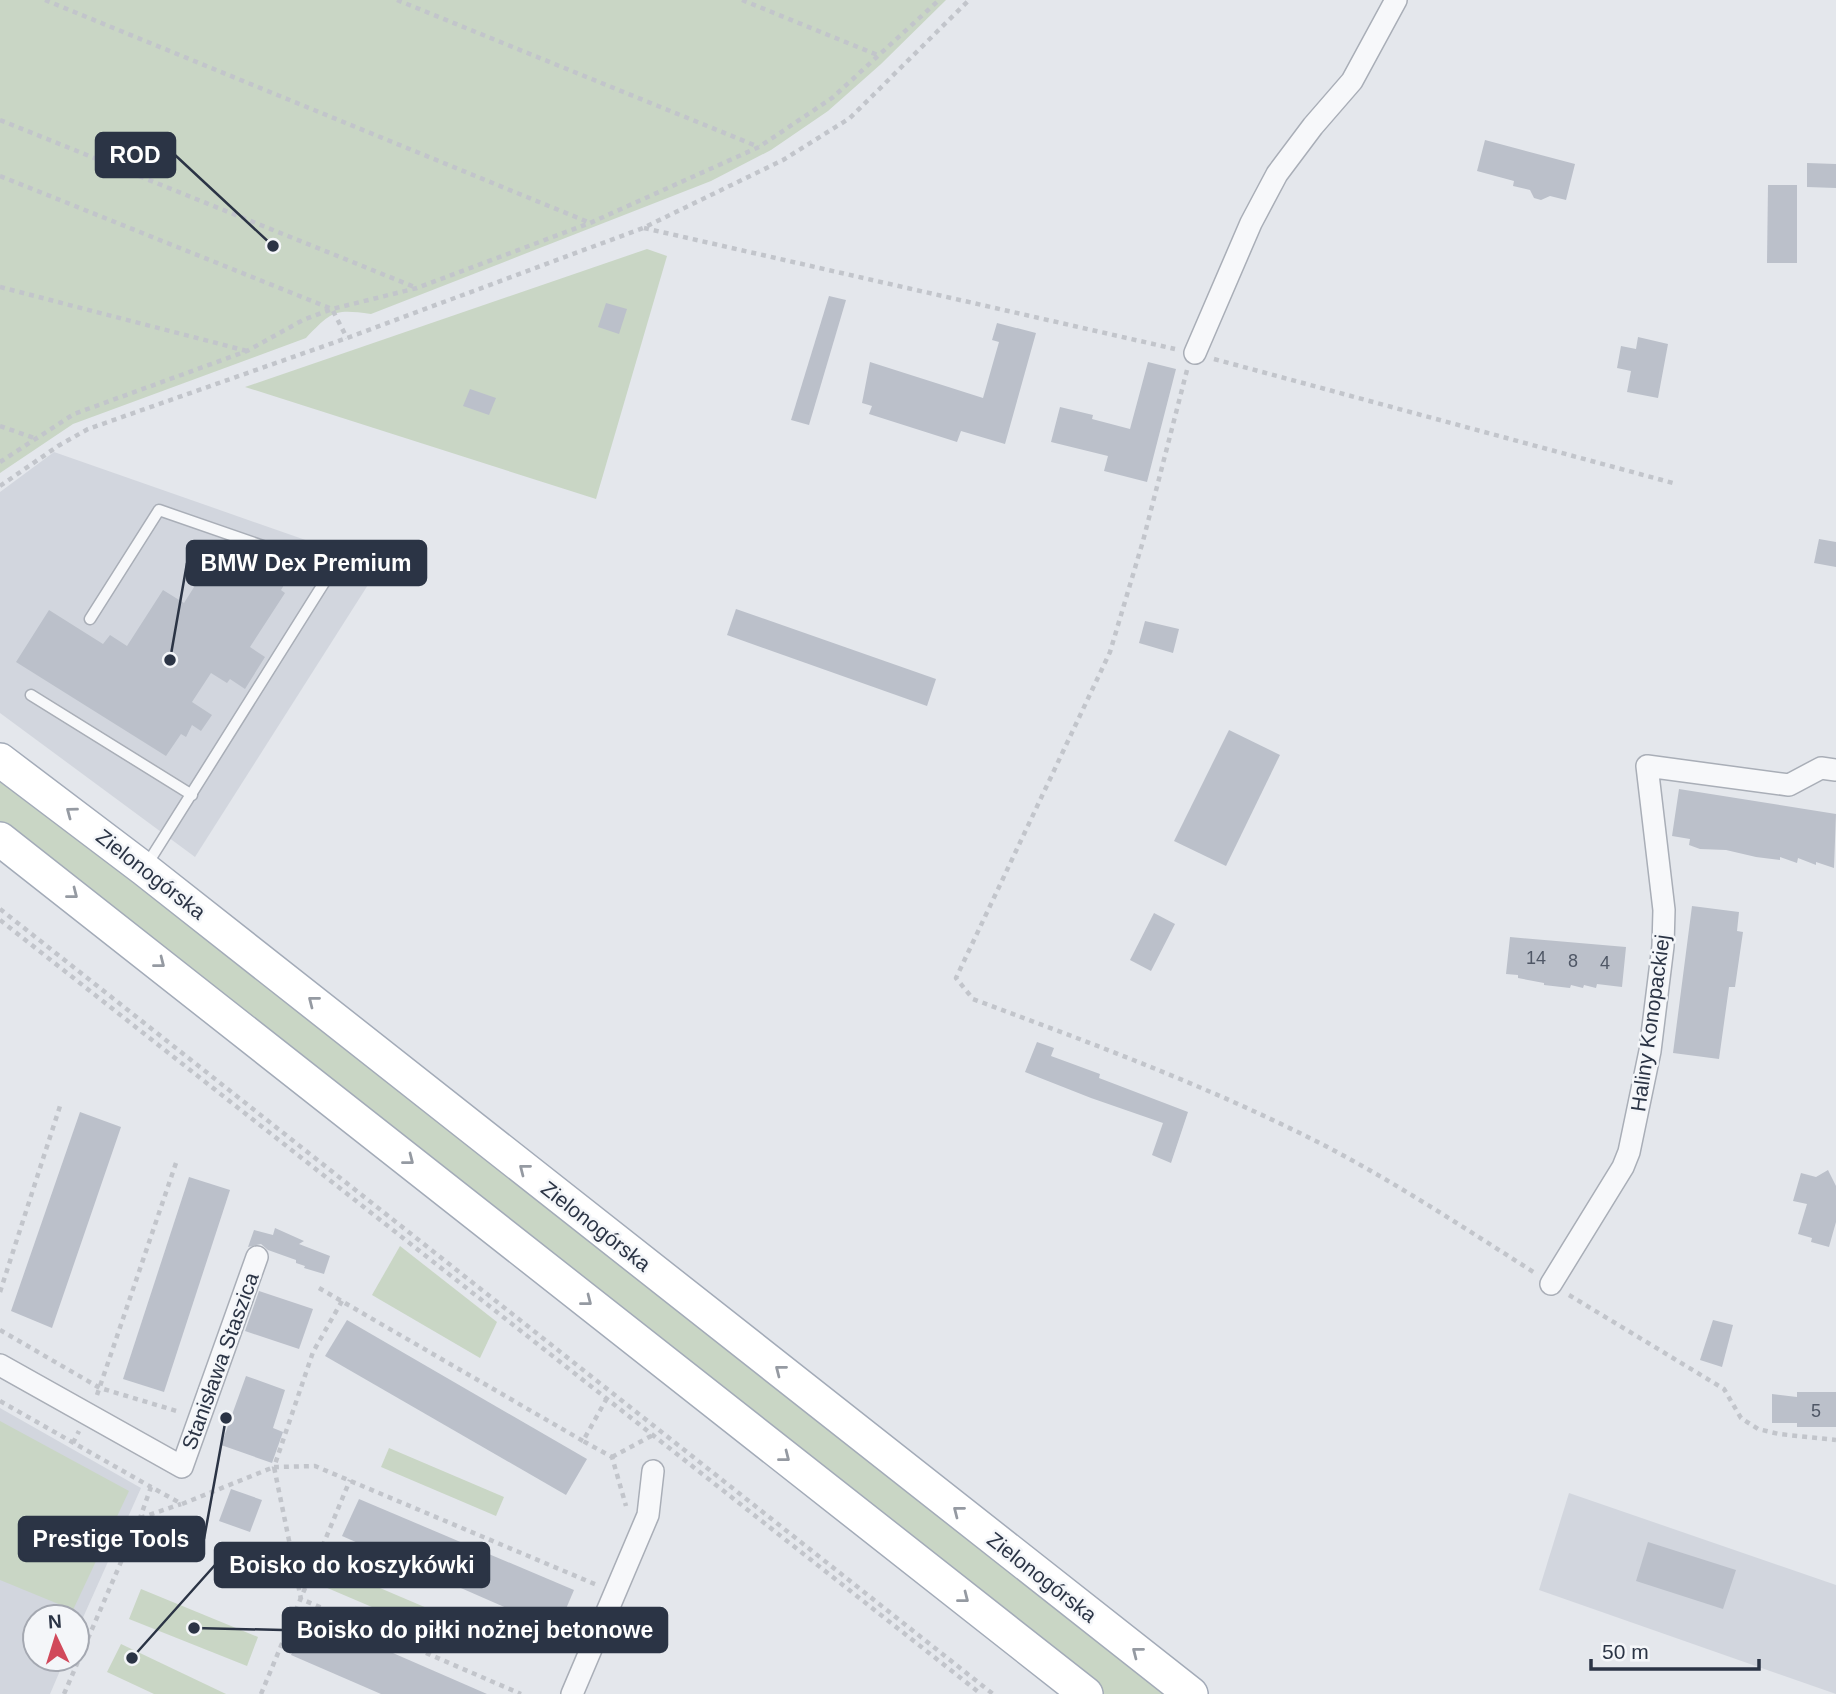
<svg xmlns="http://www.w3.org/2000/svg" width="1836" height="1694" font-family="Helvetica,sans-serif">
	<rect width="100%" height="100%" fill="#e4e7ec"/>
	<g fill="#d2d6de">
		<polygon points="54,452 380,566 195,857 0,713 0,492"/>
		<polygon points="0,1408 141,1488 77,1631 77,1617 35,1617 35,1659 65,1659 50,1694 0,1694"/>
		<polygon points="1569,1493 1836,1585 1836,1694 1539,1590"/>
	</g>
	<g fill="#c9d6c5">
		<path d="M0,0H946L881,64L828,111L771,150L711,181L371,314C334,309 332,311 306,338L73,424L0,473Z"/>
		<polygon points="647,249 667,256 596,499 245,387"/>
		<polygon points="0,781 98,855 1166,1694 1097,1694 0,827"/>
		<polygon points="400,1246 497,1322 480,1358 372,1295"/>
		<polygon points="0,1421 129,1491 73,1610 0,1580"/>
		<polygon points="389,1448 504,1497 496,1516 381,1467"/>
		<polygon points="333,1568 448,1617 440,1636 325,1587"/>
		<polygon points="141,1589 258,1637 247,1666 129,1619"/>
		<polygon points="121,1644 226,1694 154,1694 107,1672"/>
	</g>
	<g fill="#bbc0ca">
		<polygon points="1485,140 1575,164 1566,200 1550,196 1541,200 1534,198 1530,190 1513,186 1514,181 1477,171"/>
		<polygon points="1807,163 1836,164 1836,188 1807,187"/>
		<polygon points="1768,185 1797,185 1797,263 1767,263"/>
		<polygon points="829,296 846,300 809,425 791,420"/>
		<polygon points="606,303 627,309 619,334 598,327"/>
		<polygon points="997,323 1036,333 1005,444 961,431 957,442 869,414 872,406 862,403 870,362 983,398 999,342 992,340"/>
		<polygon points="1638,337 1668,344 1658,398 1627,392 1631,371 1617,368 1621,346 1636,349"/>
		<polygon points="1148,362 1176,369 1147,482 1104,471 1108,456 1051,442 1060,407 1093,415 1092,419 1130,429"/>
		<polygon points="470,389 496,398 489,415 463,406"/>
		<polygon points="1819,539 1836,542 1836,567 1814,563"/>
		<polygon points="218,549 267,581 277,564 291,573 281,590 285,593 250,647 265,657 245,689 230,679 227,683 211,673 192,702 212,715 201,731 192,725 186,737 181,734 166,756 16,662 49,610 103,644 110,635 127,646 163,590 184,603"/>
		<polygon points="736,609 936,679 927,706 727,635"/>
		<polygon points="1145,621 1179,629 1173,653 1139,643"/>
		<polygon points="1229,730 1280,755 1226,866 1174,841"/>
		<polygon points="1679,789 1836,814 1834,868 1816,862 1816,865 1798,858 1797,863 1780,857 1780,860 1756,857 1726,850 1700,849 1689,845 1690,839 1672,836"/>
		<polygon points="1692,906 1739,912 1737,931 1743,932 1735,987 1729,987 1719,1059 1673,1053"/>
		<polygon points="1154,913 1175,924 1151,971 1130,960"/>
		<polygon points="1510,937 1626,947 1622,987 1597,984 1596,988 1584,985 1583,988 1571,985 1570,988 1544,985 1544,983 1518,978 1518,975 1506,974"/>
		<polygon points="1037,1042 1054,1048 1051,1056 1100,1074 1099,1078 1188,1112 1171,1163 1152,1155 1163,1123 1091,1098 1025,1072"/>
		<polygon points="80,1112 121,1127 52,1328 11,1311"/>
		<polygon points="1828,1170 1836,1186 1836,1222 1829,1247 1811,1242 1812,1238 1798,1234 1807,1204 1793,1201 1801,1173 1816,1177"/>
		<polygon points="189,1177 230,1190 164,1392 123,1379"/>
		<polygon points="275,1228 304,1241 299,1244 330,1256 324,1274 304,1268 305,1266 296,1263 296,1260 268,1250 261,1244 248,1247 254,1230 273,1235"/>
		<polygon points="259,1291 313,1309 299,1349 245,1331"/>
		<polygon points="347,1320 587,1459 566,1495 325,1356"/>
		<polygon points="1713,1320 1733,1325 1722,1367 1700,1360"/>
		<polygon points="246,1376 285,1390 273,1428 283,1432 272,1463 221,1445"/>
		<polygon points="1797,1392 1836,1392 1836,1427 1797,1427 1797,1423 1772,1423 1772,1394 1797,1397"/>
		<polygon points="231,1489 262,1500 250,1532 219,1521"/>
		<polygon points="359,1499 574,1590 557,1630 342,1536"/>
		<polygon points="1648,1542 1736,1570 1723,1609 1636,1581"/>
		<polygon points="308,1616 487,1694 381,1694 291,1655"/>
	</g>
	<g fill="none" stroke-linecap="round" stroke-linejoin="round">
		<g stroke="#a9aeb7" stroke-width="13">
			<g id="service">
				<polyline points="90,619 159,510 332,570 146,866"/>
				<polyline points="31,695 192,795"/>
			</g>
		</g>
		<g stroke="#a9aeb7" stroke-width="24">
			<g id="minor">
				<polyline points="1195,353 1251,223 1277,174 1313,126 1352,81 1396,0"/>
				<polyline points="1551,1284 1623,1167 1629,1152 1650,1051 1663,946 1664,910 1647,766 1789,785 1821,768 1836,770"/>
				<polyline points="0,1365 182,1467 257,1257"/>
				<polyline points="572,1694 648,1515 653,1471"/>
			</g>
		</g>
		<g stroke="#a3abb8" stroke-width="36">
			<g id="primary">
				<polyline points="0,760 144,869 1191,1694"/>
				<polyline points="0,839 1086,1694"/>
			</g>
		</g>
		<g stroke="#c2c5cb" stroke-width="4.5" stroke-dasharray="5 5" stroke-linecap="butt">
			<polyline points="45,0 588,222"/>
			<polyline points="397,0 759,147"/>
			<polyline points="742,0 880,56"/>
			<polyline points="0,120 417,288"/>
			<polyline points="0,176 332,309 347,338"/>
			<polyline points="644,228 1175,349"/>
			<polyline points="0,287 247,351"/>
			<polyline points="1214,359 1673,483"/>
			<path d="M1187,370L1143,541L1110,652L956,978L973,999C1096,1045 1219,1090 1335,1151C1404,1188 1469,1231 1535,1273"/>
			<polyline points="0,426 34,438"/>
			<polyline points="0,462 74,414 247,351 303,320 332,309 417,288 590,223 759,147 832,98 939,0"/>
			<polyline points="0,486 58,446 88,429 347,338 643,228 783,160 850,118 969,0"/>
			<polyline points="0,909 993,1694"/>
			<polyline points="0,920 981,1694"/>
			<polyline points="319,1288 583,1441"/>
			<polyline points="0,1292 61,1103"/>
			<polyline points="1569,1295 1724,1389 1741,1418 1758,1429 1779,1434 1836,1440"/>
			<polyline points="342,1301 313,1352 274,1467 315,1466 597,1585"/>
			<polyline points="0,1330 100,1388 180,1412"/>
			<polyline points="97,1395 176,1163"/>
			<polyline points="607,1398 583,1441 612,1457 626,1506"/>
			<polyline points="0,1401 151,1487"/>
			<polyline points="73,1443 79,1431"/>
			<polyline points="612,1457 653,1435"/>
			<polyline points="140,1518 181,1504"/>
			<polyline points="64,1694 140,1518 151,1487 182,1504 274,1467 301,1599 521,1694"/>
			<polyline points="261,1694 350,1480"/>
		</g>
		<use href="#service" stroke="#f7f8fa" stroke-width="10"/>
		<use href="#minor" stroke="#f7f8fa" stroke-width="21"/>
		<use href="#primary" stroke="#fff" stroke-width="33"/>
	</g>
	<defs><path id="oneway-chevron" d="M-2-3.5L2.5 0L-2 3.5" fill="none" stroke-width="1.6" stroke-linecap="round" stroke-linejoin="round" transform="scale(1.75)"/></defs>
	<g stroke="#959aa2">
		<use href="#oneway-chevron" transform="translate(71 812) rotate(-143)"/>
		<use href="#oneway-chevron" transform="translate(73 894) rotate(38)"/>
		<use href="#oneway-chevron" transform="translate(160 963) rotate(38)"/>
		<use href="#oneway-chevron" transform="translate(313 1001) rotate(-142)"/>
		<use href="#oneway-chevron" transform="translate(409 1160) rotate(38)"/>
		<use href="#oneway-chevron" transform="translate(524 1169) rotate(-142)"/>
		<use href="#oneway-chevron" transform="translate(587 1301) rotate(38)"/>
		<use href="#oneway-chevron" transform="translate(780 1370) rotate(-142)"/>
		<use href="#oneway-chevron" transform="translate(785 1457) rotate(38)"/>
		<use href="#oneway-chevron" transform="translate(958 1511) rotate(-142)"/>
		<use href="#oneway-chevron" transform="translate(964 1598) rotate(38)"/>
		<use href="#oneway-chevron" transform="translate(1137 1652) rotate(-142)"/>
	</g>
	<g text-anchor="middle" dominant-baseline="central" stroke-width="5" stroke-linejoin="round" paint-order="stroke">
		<g font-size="18" fill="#4f5766">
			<text x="1536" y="958">14</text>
			<text x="1573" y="961">8</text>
			<text x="1605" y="963">4</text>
			<text x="1816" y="1411">5</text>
		</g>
		<g font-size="21" fill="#2b3445" stroke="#f4f6f9">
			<text transform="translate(151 874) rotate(38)">Zielonogórska</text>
			<text transform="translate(1650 1023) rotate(-82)">Haliny Konopackiej</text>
			<text transform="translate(596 1226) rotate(38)">Zielonogórska</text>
			<text transform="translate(220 1361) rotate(-70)">Stanisława Staszica</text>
			<text transform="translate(1042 1577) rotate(38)">Zielonogórska</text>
		</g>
	</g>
	<path fill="none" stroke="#2b3445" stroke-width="2.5" d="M273 246L175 155M170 660L187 563M226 1418L204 1539M132 1658L215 1565M194 1628L283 1630"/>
	<g fill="#2b3445" stroke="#f4f6f9" stroke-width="2.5">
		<circle cx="273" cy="246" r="7"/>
		<circle cx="170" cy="660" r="7"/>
		<circle cx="226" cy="1418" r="7"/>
		<circle cx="132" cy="1658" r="7"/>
		<circle cx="194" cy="1628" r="7"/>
	</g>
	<g fill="#2b3445" stroke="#2b3445" stroke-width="2.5">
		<rect x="96" y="133" width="79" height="44" rx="7"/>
		<rect x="187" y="541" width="239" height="44" rx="7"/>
		<rect x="19" y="1517" width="185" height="44" rx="7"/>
		<rect x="215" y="1543" width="274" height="44" rx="7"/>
		<rect x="283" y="1608" width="384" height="44" rx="7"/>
	</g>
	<g font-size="23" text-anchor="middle" font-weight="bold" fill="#fff">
		<text x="135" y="163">ROD</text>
		<text x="306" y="571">BMW Dex Premium</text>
		<text x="111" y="1547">Prestige Tools</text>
		<text x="352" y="1573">Boisko do koszykówki</text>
		<text x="475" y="1638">Boisko do piłki nożnej betonowe</text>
	</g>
	<g transform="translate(56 1638) rotate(356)"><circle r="33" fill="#f4f6f9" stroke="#a4a8b1" stroke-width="2"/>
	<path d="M0-5L12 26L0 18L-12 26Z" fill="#d1495b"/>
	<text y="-10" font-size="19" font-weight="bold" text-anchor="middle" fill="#2b3445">N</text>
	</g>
	<path d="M1591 1659v10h168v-10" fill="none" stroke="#2b3445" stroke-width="3.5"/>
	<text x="1602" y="1659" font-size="21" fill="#2b3445" stroke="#f4f6f9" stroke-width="5" paint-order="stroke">50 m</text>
</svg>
